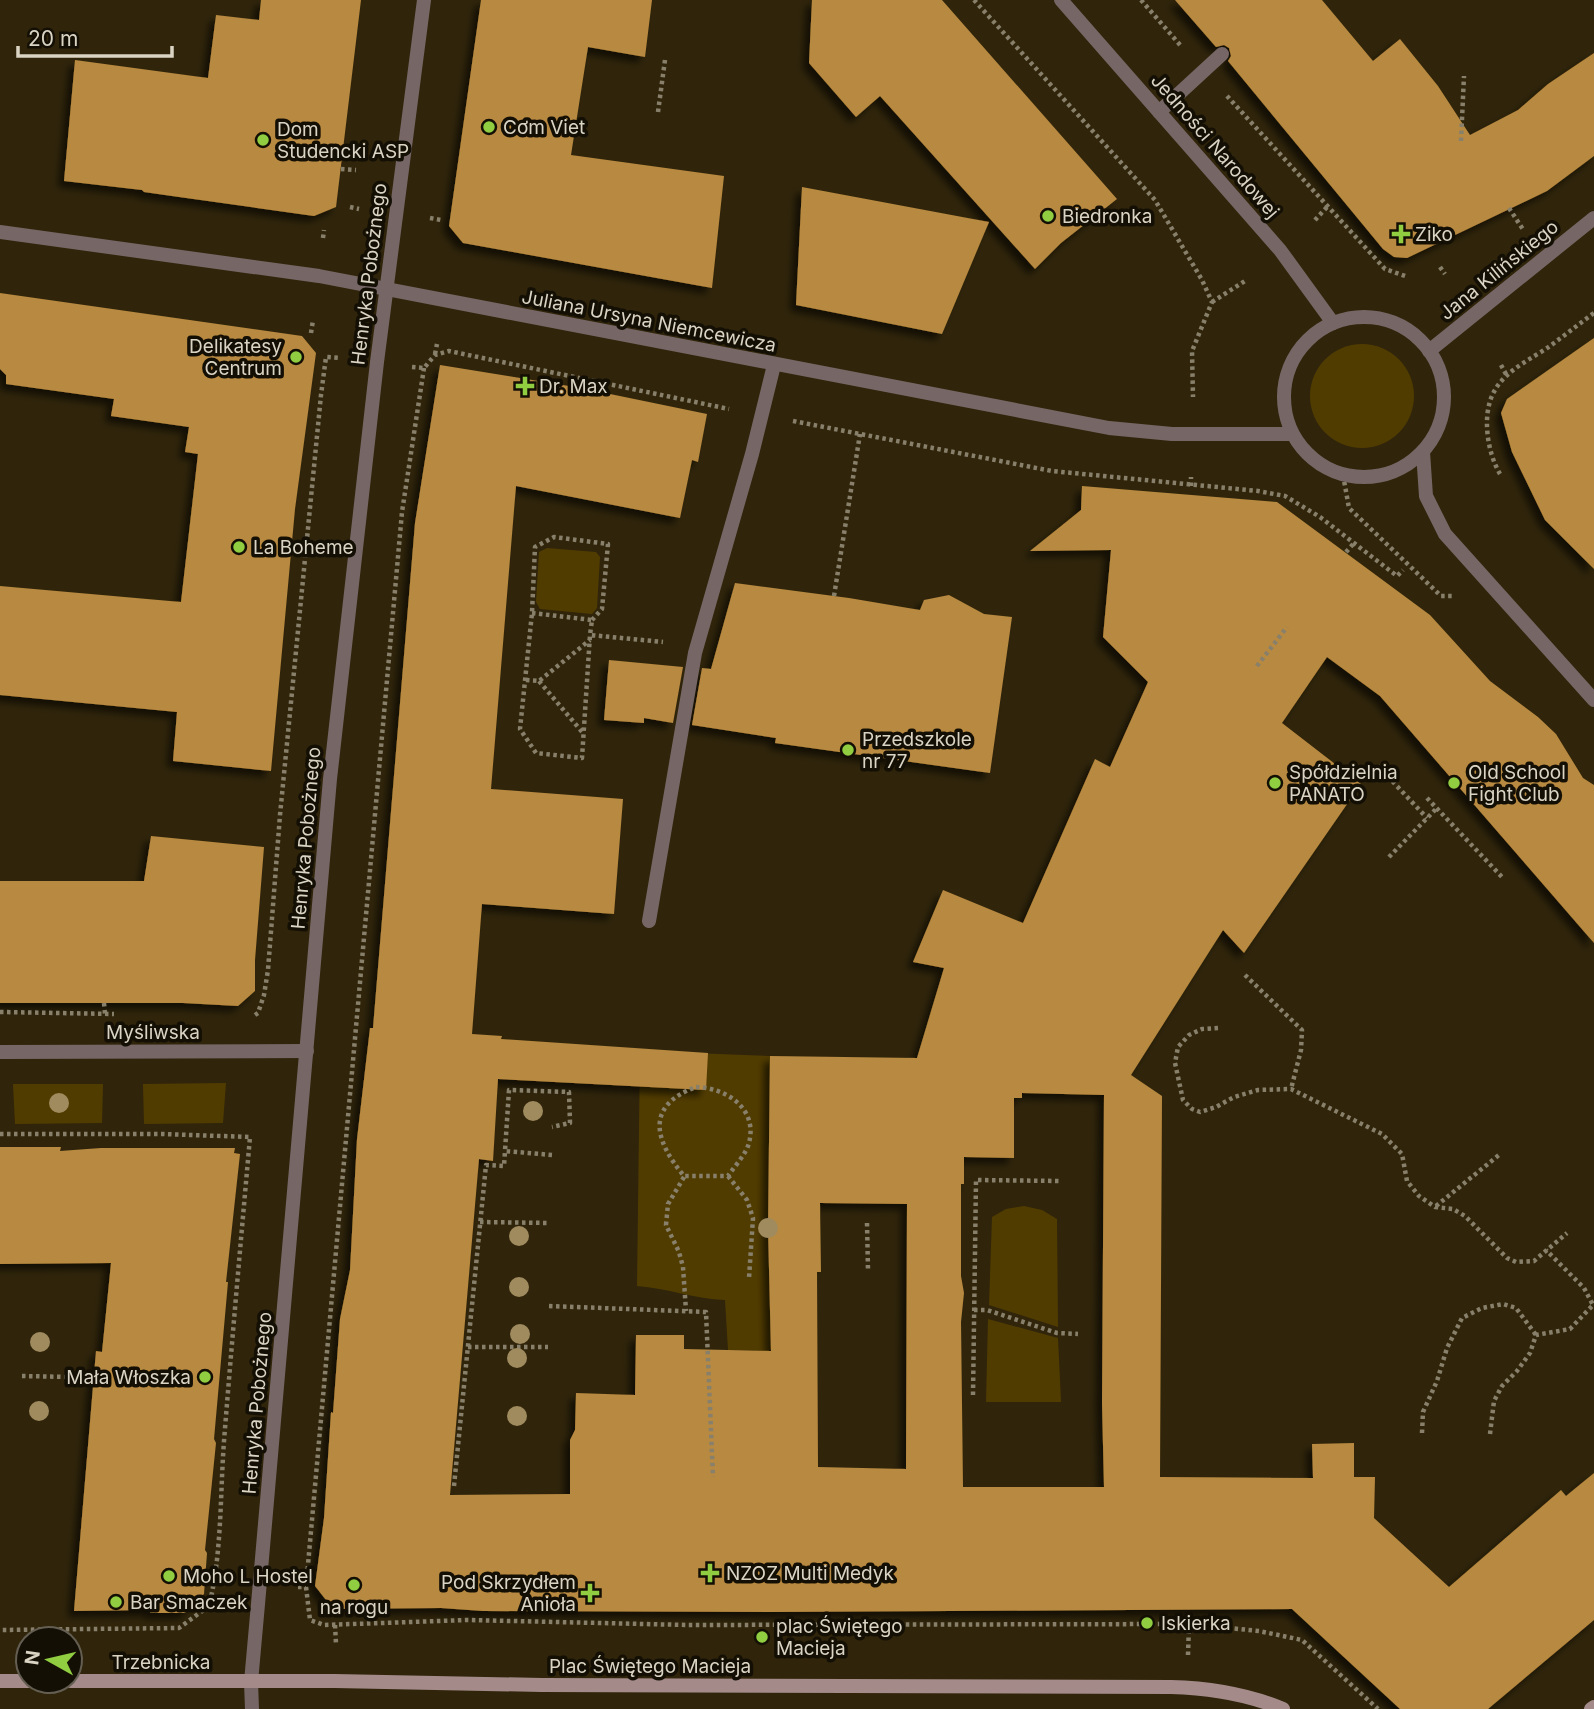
<svg xmlns="http://www.w3.org/2000/svg" width="1594" height="1709" font-family="Inter,sans-serif">
	<defs>
		<filter id="shadow"><feDropShadow dx="-6" dy="6" stdDeviation="3.5" flood-color="#0009"/></filter>
	</defs>
	<rect width="100%" height="100%" fill="#30250b"/>
	<g fill="#513c00">
		<circle cx="1362" cy="396" r="52"/>
		<polygon points="547,548 596,552 600,557 597,608 592,614 540,609 536,602 539,552"/>
		<path d="M640,1051L770,1056L768,1228L771,1351L728,1350L725,1300C695,1299 667,1288 637,1286Z"/>
		<polygon points="226,1083 223,1123 144,1124 143,1084"/>
		<polygon points="13,1084 103,1084 102,1123 15,1124"/>
		<polygon points="1024,1206 1042,1210 1057,1219 1058,1327 989,1305 992,1217 1006,1209"/>
		<polygon points="988,1319 1058,1338 1061,1402 986,1402"/>
	</g>
	<g fill="#b8893f" fill-rule="evenodd" filter="url(#shadow)">
		<polygon points="261,0 361,0 336,207 314,216 172,196 144,192 142,190 64,181 75,60 208,78 216,15 259,20"/>
		<polygon points="481,0 652,0 645,57 588,47 571,155 724,176 712,288 463,243 449,226"/>
		<polygon points="812,0 942,0 1117,199 1061,243 1035,269 880,96 856,117 809,63"/>
		<polygon points="1175,0 1322,0 1373,61 1400,39 1438,86 1470,135 1518,110 1548,84 1594,53 1594,156 1547,191 1407,258 1394,257 1383,249 1228,61 1231,56 1229,48 1224,45 1216,47"/>
		<polygon points="802,187 989,222 942,334 796,305"/>
		<polygon points="0,293 302,336 316,353 295,509 271,771 173,761 177,712 0,695 0,586 181,602 198,454 185,452 189,427 111,416 114,399 6,384 6,375 0,369"/>
		<polygon points="1594,338 1594,569 1545,520 1512,452 1501,413 1507,399"/>
		<path d="M440,365L581,388L707,414L698,462L692,460L680,518L516,486L491,789L623,799L614,914L482,904L472,1034L502,1036L501,1039L708,1053L706,1090L498,1079L493,1161L479,1159L450,1495L570,1494V1440L575,1430L576,1393L635,1395L636,1335H684V1349L771,1351L768,1228L770,1056L917,1058L944,968L913,962L943,890L1023,923L1095,759L1110,767L1148,682L1103,637L1111,550L1030,551L1081,510L1082,486L1277,502L1430,615L1490,681L1538,717L1556,734L1583,778L1594,785V943L1380,696L1327,657L1282,723L1361,784L1244,953L1223,930L1131,1075L1162,1096L1160,1477L1313,1478L1312,1444L1354,1443V1477H1375L1374,1518L1449,1587L1561,1490L1566,1496L1594,1473V1620L1488,1709H1400L1292,1609L772,1612L483,1611L441,1608L333,1609L315,1586L324,1518L331,1412L333,1413L340,1319L350,1270L357,1139L370,1028H373L415,523ZM1022,1093L1104,1095L1102,1403L1104,1487H963L961,1322L964,1293L961,1276V1184H964V1157L1014,1158V1098H1022ZM820,1203L907,1204L906,1469L818,1467L817,1272H821Z"/>
		<polygon points="735,583 849,598 920,610 924,600 949,595 984,614 1012,617 990,773 775,743 776,738 692,725 702,668 711,669"/>
		<polygon points="609,660 683,667 673,723 644,718 644,723 604,720"/>
		<polygon points="151,836 264,847 255,960 255,991 238,1006 183,1003 0,1003 0,881 144,881"/>
		<polygon points="0,1147 61,1147 60,1151 101,1148 235,1148 234,1153 240,1154 226,1282 228,1282 214,1439 216,1443 205,1550 207,1553 204,1594 185,1613 150,1613 150,1610 74,1611 96,1351 102,1352 111,1263 0,1264"/>
	</g>
	<g fill="none" stroke-linecap="round" stroke-linejoin="round">
		<g stroke="#88806b" stroke-width="4.5" stroke-dasharray="3.5 3.5" stroke-linecap="butt">
			<polyline points="974,0 1155,200 1202,280 1212,302 1192,351 1193,397"/>
			<polyline points="1141,0 1181,46"/>
			<polyline points="1227,96 1385,269 1408,277"/>
			<polyline points="658,112 665,60"/>
			<polyline points="1461,141 1464,76"/>
			<polyline points="341,169 356,170"/>
			<polyline points="350,207 359,209"/>
			<polyline points="1509,208 1524,231"/>
			<polyline points="430,218 441,220"/>
			<polyline points="1315,220 1327,207"/>
			<polyline points="323,238 324,230"/>
			<polyline points="1440,267 1445,274"/>
			<polyline points="1212,302 1245,281"/>
			<polyline points="311,333 313,320"/>
			<polyline points="435,354 437,344"/>
			<polyline points="1501,365 1507,376"/>
			<polyline points="412,367 424,368 435,355 449,351 729,409"/>
			<polyline points="424,368 402,512 306,1587 310,1620 324,1625 468,1620 688,1625 1189,1624 1259,1631 1302,1640 1378,1709"/>
			<polyline points="793,421 1052,471 1258,491 1285,496 1320,517 1397,576 1403,570"/>
			<path d="M1500,474C1487,452 1481,413 1495,390C1506,370 1533,358 1550,346C1565,335 1579,324 1594,313"/>
			<polyline points="1343,475 1349,508 1441,596 1454,596"/>
			<polyline points="1191,486 1191,477"/>
			<polyline points="1346,552 1354,543"/>
			<polyline points="834,596 860,434"/>
			<polyline points="532,613 592,620 590,635"/>
			<polyline points="592,620 602,609 608,544 554,537 535,547 532,613 520,729 536,753 582,758 590,635 663,642"/>
			<polyline points="1257,666 1287,627"/>
			<polyline points="526,680 539,681 590,640"/>
			<polyline points="539,681 583,733"/>
			<polyline points="1378,766 1427,818"/>
			<polyline points="1427,798 1502,877"/>
			<polyline points="1389,857 1436,809"/>
			<polyline points="1245,975 1302,1030 1301,1050 1291,1089"/>
			<polyline points="104,1003 105,1014"/>
			<polyline points="0,1012 114,1014"/>
			<polyline points="255,1015 258,1013 264,995 268,970 280,815 321,395 326,357 340,358"/>
			<polyline points="1218,1028 1202,1029 1189,1035 1178,1047 1175,1063 1183,1100 1192,1109 1200,1112 1216,1107 1234,1097 1258,1090 1291,1089 1382,1134 1402,1154 1407,1181 1419,1196 1435,1207 1453,1209 1465,1216 1507,1258 1516,1262 1534,1261 1567,1233"/>
			<path d="M696,1087C726,1088 758,1108 749,1143C746,1154 735,1166 728,1176H684C655,1141 644,1106 696,1087Z"/>
			<path d="M0,1134H162L250,1137C241,1239 232,1340 224,1441C220,1496 222,1553 209,1606L179,1628L0,1630"/>
			<polyline points="552,1155 505,1151 509,1090 569,1092 570,1123 552,1127"/>
			<polyline points="728,1176 747,1200 753,1218 749,1278"/>
			<polyline points="684,1177 668,1204 666,1225 679,1252 683,1267 686,1311"/>
			<polyline points="1436,1206 1499,1155"/>
			<polyline points="480,1222 550,1223"/>
			<polyline points="867,1223 868,1270"/>
			<polyline points="549,1306 706,1312 713,1477"/>
			<polyline points="974,1310 987,1310 1057,1333 1078,1334"/>
			<polyline points="468,1347 548,1347"/>
			<polyline points="22,1376 70,1377"/>
			<polyline points="973,1395 976,1180 1060,1181"/>
			<polyline points="1422,1433 1423,1412 1437,1381 1447,1348 1462,1318 1482,1308 1503,1304 1516,1308 1536,1335"/>
			<polyline points="1490,1434 1494,1401 1502,1386 1517,1371 1530,1353 1536,1335 1570,1329 1593,1305 1584,1288 1546,1250"/>
			<polyline points="454,1486 486,1165 504,1166 505,1151"/>
			<polyline points="298,1587 306,1587"/>
			<polyline points="335,1625 336,1644"/>
			<polyline points="1188,1655 1189,1624"/>
		</g>
		<g stroke="#766766" stroke-width="14">
			<polyline points="1159,112 1222,54"/>
			<polyline points="649,921 695,653 752,454 774,365"/>
		</g>
		<g stroke="#766766" stroke-width="14">
			<polyline points="1061,0 1280,250 1333,323"/>
			<polyline points="0,232 319,276 1109,428 1172,434 1292,434"/>
			<circle cx="1364" cy="397" r="80"/>
			<polyline points="1429,351 1594,218"/>
			<polyline points="1423,452 1426,496 1445,534 1594,700"/>
			<polyline points="0,1052 307,1051"/>
			<polyline points="252,1709 251,1682 258,1604 330,779 377,362 424,0"/>
		</g>
		<g stroke="#a48b8a" stroke-width="14">
			<polyline points="0,1681 28,1681"/>
			<path d="M70,1681H335L542,1685L1171,1687C1210,1688 1247,1694 1283,1709"/>
			<polyline points="1591,1709 1594,1707"/>
		</g>
	</g>
	<g fill="#a08b5f">
		<circle cx="59" cy="1103" r="10"/>
		<circle cx="533" cy="1111" r="10"/>
		<circle cx="768" cy="1228" r="10"/>
		<circle cx="519" cy="1236" r="10"/>
		<circle cx="519" cy="1287" r="10"/>
		<circle cx="520" cy="1334" r="10"/>
		<circle cx="40" cy="1342" r="10"/>
		<circle cx="517" cy="1358" r="10"/>
		<circle cx="39" cy="1411" r="10"/>
		<circle cx="517" cy="1416" r="10"/>
	</g>
	<g fill="#90cd40" stroke="#140f05" stroke-width="2.5">
		<circle cx="489" cy="127" r="7"/>
		<circle cx="263" cy="140" r="7"/>
		<circle cx="1048" cy="216" r="7"/>
		<path d="M1397.5 223.5h7v7h7v7h-7v7h-7v-7h-7v-7h7z"/>
		<circle cx="296" cy="357" r="7"/>
		<path d="M521.5 375.5h7v7h7v7h-7v7h-7v-7h-7v-7h7z"/>
		<circle cx="239" cy="547" r="7"/>
		<circle cx="848" cy="750" r="7"/>
		<circle cx="1275" cy="783" r="7"/>
		<circle cx="1454" cy="783" r="7"/>
		<circle cx="205" cy="1377" r="7"/>
		<path d="M706.5 1562.5h7v7h7v7h-7v7h-7v-7h-7v-7h7z"/>
		<circle cx="169" cy="1576" r="7"/>
		<circle cx="354" cy="1585" r="7"/>
		<path d="M586.5 1582.5h7v7h7v7h-7v7h-7v-7h-7v-7h7z"/>
		<circle cx="116" cy="1602" r="7"/>
		<circle cx="1147" cy="1623" r="7"/>
		<circle cx="762" cy="1637" r="7"/>
	</g>
	<g text-anchor="middle" dominant-baseline="central" stroke-width="7" stroke-linejoin="round" paint-order="stroke">
		<g font-size="19" fill="#dad4c4" stroke="#140f05" text-anchor="start">
			<text x="503" y="127">Cơm Viet</text>
			<text x="277" y="129">Dom<tspan x="277" dy="22">Studencki ASP</tspan></text>
			<text x="1062" y="216">Biedronka</text>
			<text x="1415" y="234">Ziko</text>
			<text x="282" y="346" text-anchor="end">Delikatesy<tspan x="282" dy="22">Centrum</tspan></text>
			<text x="539" y="386">Dr. Max</text>
			<text x="253" y="547">La Boheme</text>
			<text x="862" y="739">Przedszkole<tspan x="862" dy="22">nr 77</tspan></text>
			<text x="1289" y="772">Spółdzielnia<tspan x="1289" dy="22">PANATO</tspan></text>
			<text x="1468" y="772">Old School<tspan x="1468" dy="22">Fight Club</tspan></text>
			<text x="191" y="1377" text-anchor="end">Mała Włoszka</text>
			<text x="726" y="1573">NZOZ Multi Medyk</text>
			<text x="183" y="1576">Moho L Hostel</text>
			<text x="576" y="1582" text-anchor="end">Pod Skrzydłem<tspan x="576" dy="22">Anioła</tspan></text>
			<text x="130" y="1602">Bar Smaczek</text>
			<text x="354" y="1607" text-anchor="middle">na rogu</text>
			<text x="1161" y="1623">Iskierka</text>
			<text x="776" y="1626">plac Świętego<tspan x="776" dy="22">Macieja</tspan></text>
		</g>
		<g font-size="19" fill="#dad4c4" stroke="#140f05">
			<text transform="translate(1215 146) rotate(49)">Jedności Narodowej</text>
			<text transform="translate(1499 270) rotate(-39)">Jana Kilińskiego</text>
			<text transform="translate(369 274) rotate(-83)">Henryka Pobożnego</text>
			<text transform="translate(649 321) rotate(11)">Juliana Ursyna Niemcewicza</text>
			<text transform="translate(306 838) rotate(-85)">Henryka Pobożnego</text>
			<text x="153" y="1032">Myśliwska</text>
			<text transform="translate(257 1403) rotate(-85)">Henryka Pobożnego</text>
			<text x="161" y="1662">Trzebnicka</text>
			<text x="650" y="1666">Plac Świętego Macieja</text>
		</g>
	</g>
	<g transform="translate(49 1660) rotate(278)"><circle r="33" fill="#140f05" stroke="#635e51" stroke-width="2"/>
	<path d="M0-5L12 26L0 18L-12 26Z" fill="#90cd40"/>
	<text y="-10" font-size="19" font-weight="bold" text-anchor="middle" fill="#dad4c4">N</text>
	</g>
	<path d="M18 46v10h154v-10" fill="none" stroke="#dad4c4" stroke-width="3.5"/>
	<text x="28" y="46" font-size="21" fill="#dad4c4" stroke="#140f05" stroke-width="5" paint-order="stroke">20 m</text>
</svg>
